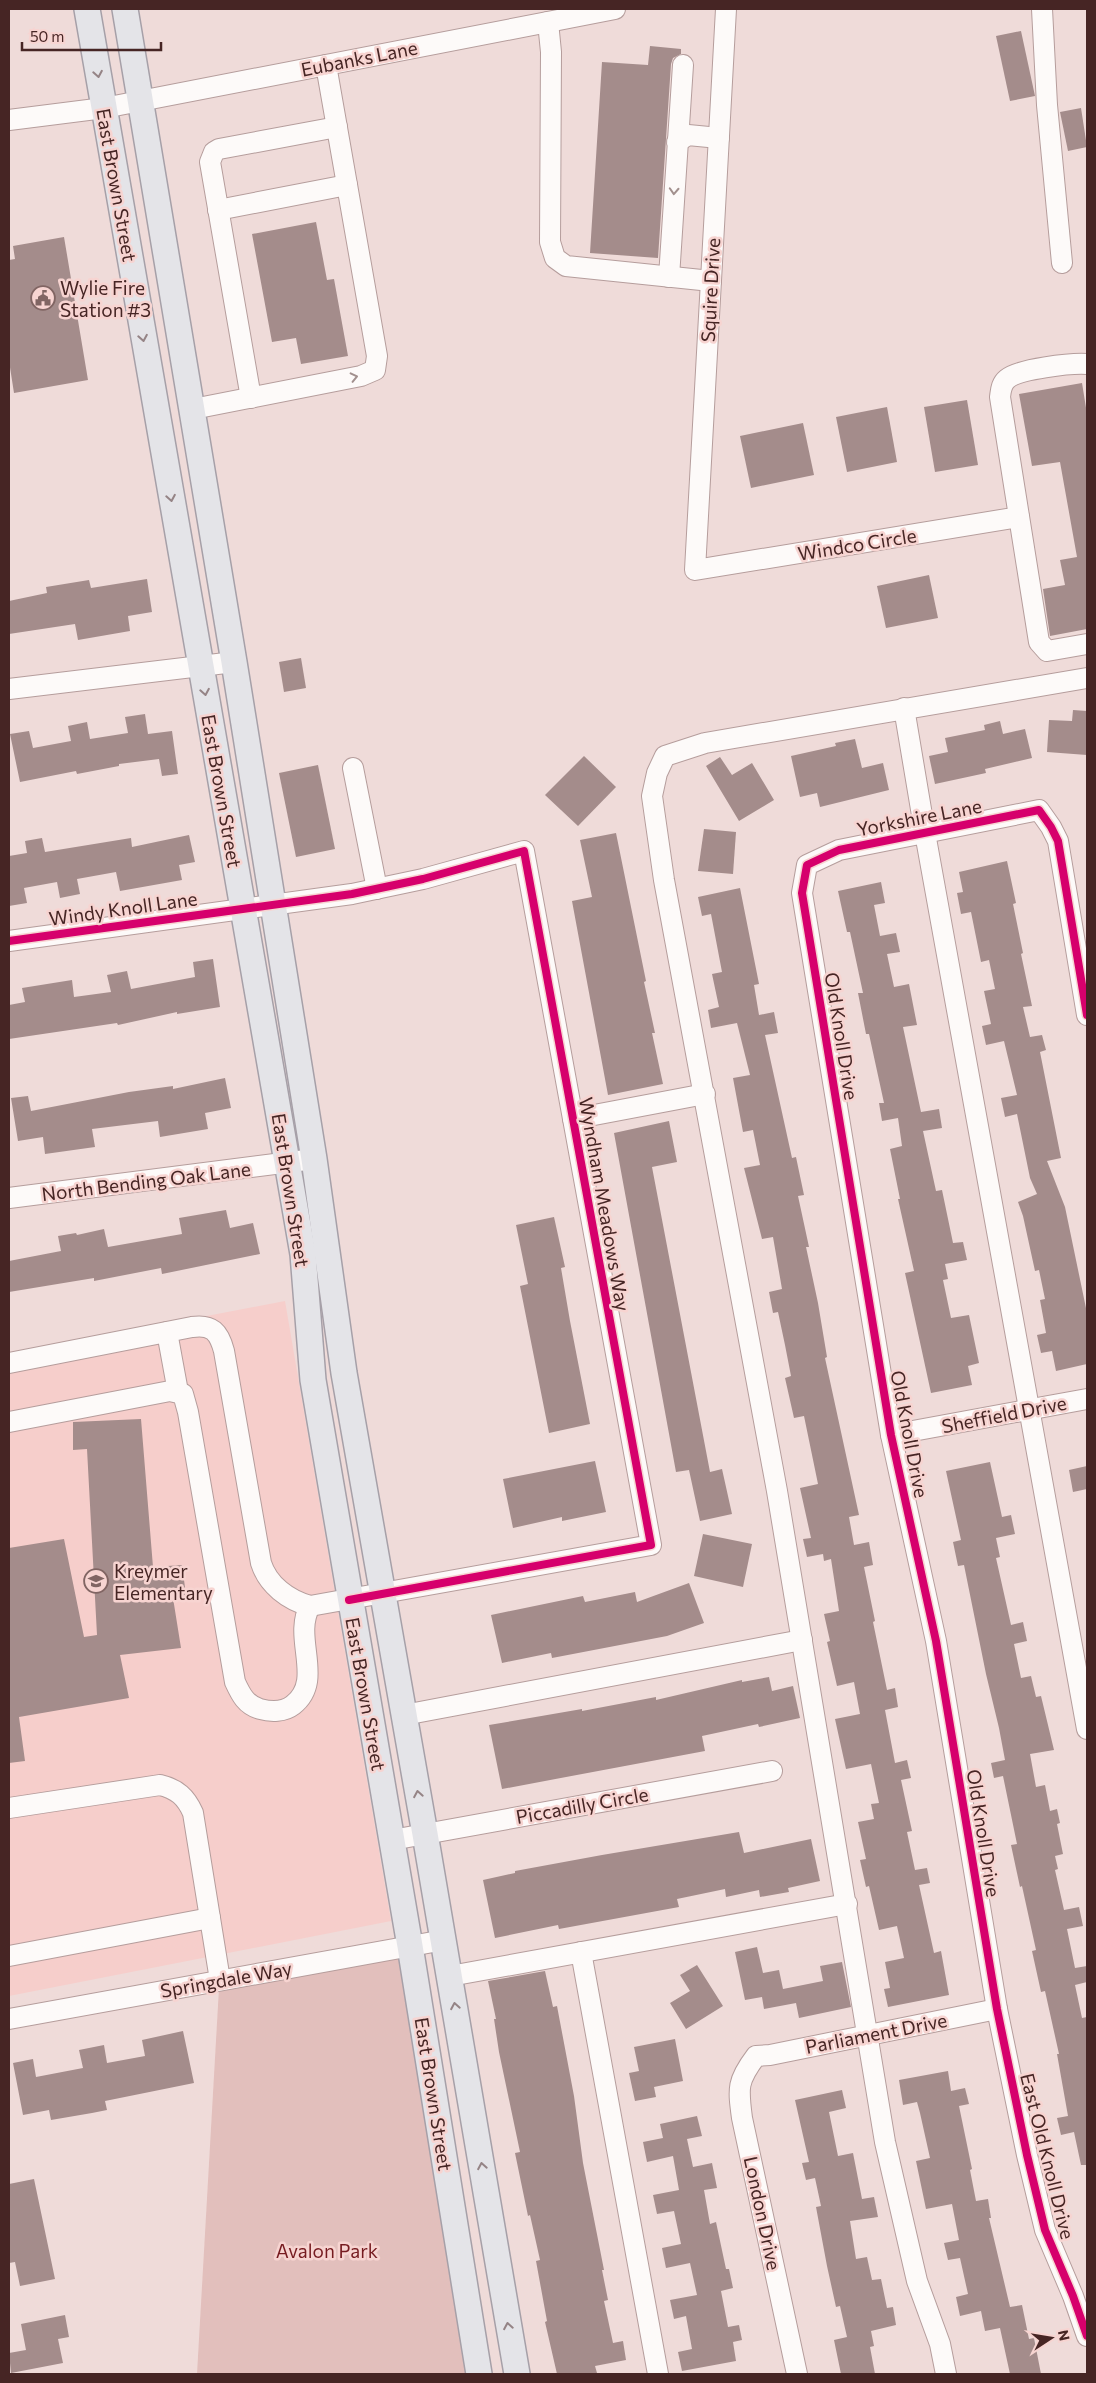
<svg xmlns="http://www.w3.org/2000/svg" width="1096" height="2383" font-family="Commissioner,sans-serif">
	<rect width="100%" height="100%" fill="#efdbd9"/>
	<polygon fill="#f6cecb" points="285,1301 391,1921 9,1996 9,1354"/>
	<polygon fill="#e2bfbc" points="405,1954 471,2374 197,2374 219,1988"/>
	<g fill="#a48c8b">
		<polygon points="1021,31 1035,96 1010,101 996,36"/>
		<polygon points="650,46 681,49 681,54 673,58 671,64 658,258 590,253 602,62 648,65"/>
		<polygon points="1081,108 1087,147 1068,151 1060,112"/>
		<polygon points="316,222 327,280 334,279 348,356 301,364 296,338 272,342 252,234"/>
		<polygon points="64,237 88,380 14,393 9,361 9,260 15,259 13,246"/>
		<polygon points="1082,383 1087,414 1087,629 1050,636 1043,589 1065,585 1060,560 1077,557 1060,462 1032,466 1019,394"/>
		<polygon points="967,400 978,465 935,472 924,407"/>
		<polygon points="887,407 897,462 847,472 836,417"/>
		<polygon points="803,423 814,475 751,488 740,436"/>
		<polygon points="929,575 938,618 886,628 877,586"/>
		<polygon points="147,579 152,612 128,616 130,631 78,640 75,624 9,634 9,601 47,593 46,587 89,580 91,588"/>
		<polygon points="301,658 306,688 284,692 279,662"/>
		<polygon points="1073,710 1087,711 1087,755 1047,752 1049,720 1072,721"/>
		<polygon points="145,714 148,734 172,731 178,774 162,776 159,759 119,764 119,766 77,774 76,771 20,782 10,734 29,731 33,748 71,741 68,726 87,722 90,739 128,733 125,717"/>
		<polygon points="1000,721 1003,734 1025,729 1032,758 985,769 986,773 935,784 929,756 948,752 945,738 985,730 984,725"/>
		<polygon points="855,739 862,768 883,763 889,790 820,807 817,793 800,797 791,756 836,746 835,743"/>
		<polygon points="584,756 616,787 578,826 545,795"/>
		<polygon points="720,757 732,775 752,763 774,800 739,821 706,766"/>
		<polygon points="318,765 335,849 296,857 279,773"/>
		<polygon points="704,829 736,832 733,874 698,871"/>
		<polygon points="616,833 646,981 644,982 655,1033 652,1033 663,1084 608,1095 572,901 592,897 580,840"/>
		<polygon points="189,835 195,862 179,865 182,880 120,891 116,872 77,879 80,894 60,898 57,882 24,888 27,903 9,906 9,856 27,853 25,841 42,838 45,852 131,838 132,847"/>
		<polygon points="1007,861 1016,903 1013,904 1023,953 1021,954 1032,1006 1023,1007 1030,1037 1042,1035 1046,1050 1040,1052 1061,1158 1047,1161 1065,1207 1087,1313 1087,1364 1056,1371 1052,1351 1041,1353 1037,1335 1046,1333 1040,1300 1045,1299 1039,1270 1035,1271 1023,1216 1018,1202 1037,1194 1030,1178 1017,1114 1005,1117 1001,1098 1017,1095 1004,1041 986,1045 982,1026 991,1024 984,991 995,989 989,960 981,962 971,912 961,914 957,893 963,892 959,872"/>
		<polygon points="881,882 885,903 874,905 880,936 896,933 900,952 887,954 894,987 909,984 917,1025 903,1027 921,1112 939,1109 942,1128 923,1131 936,1191 942,1190 953,1243 963,1242 967,1260 945,1264 948,1279 943,1280 951,1318 969,1315 979,1363 968,1366 972,1385 931,1393 905,1273 914,1271 898,1199 900,1199 890,1149 902,1146 898,1118 882,1121 879,1103 884,1103 869,1034 866,1034 858,993 863,993 850,932 847,932 838,891"/>
		<polygon points="740,888 759,984 754,985 759,1015 774,1012 778,1033 765,1035 792,1158 796,1157 804,1195 798,1196 809,1247 806,1247 818,1303 827,1357 825,1358 859,1515 849,1517 854,1545 869,1542 873,1565 864,1567 875,1621 873,1622 887,1690 895,1688 898,1707 885,1710 895,1763 907,1760 911,1778 901,1780 912,1831 907,1832 915,1870 927,1868 930,1883 919,1885 934,1953 941,1951 949,1995 888,2007 884,1989 890,1988 885,1962 904,1958 897,1926 879,1930 869,1886 866,1887 860,1860 866,1859 858,1822 874,1819 871,1804 879,1803 871,1764 846,1769 835,1719 860,1714 854,1682 837,1686 827,1642 830,1641 824,1614 839,1611 831,1559 824,1561 823,1554 807,1557 803,1539 811,1538 800,1488 818,1484 804,1416 794,1418 785,1378 791,1376 785,1345 778,1312 773,1313 769,1292 782,1289 773,1237 762,1239 744,1168 760,1165 753,1130 743,1132 733,1078 750,1075 737,1023 711,1028 708,1010 719,1007 712,974 722,972 711,914 702,916 698,897"/>
		<polygon points="213,959 220,1007 177,1014 177,1012 118,1025 117,1023 9,1039 9,1005 25,1002 22,988 72,980 74,997 111,992 107,975 127,971 131,989 195,977 193,962"/>
		<polygon points="225,1078 231,1108 205,1113 208,1129 160,1137 158,1121 92,1129 95,1147 45,1154 43,1137 18,1141 11,1098 28,1096 31,1111 129,1092 173,1086 173,1089"/>
		<polygon points="669,1121 677,1162 652,1167 710,1472 722,1469 732,1514 700,1521 689,1470 676,1472 614,1133"/>
		<polygon points="226,1210 230,1228 253,1223 260,1254 162,1274 161,1268 94,1281 94,1278 9,1292 9,1261 61,1251 58,1236 76,1233 77,1235 104,1229 108,1247 182,1234 179,1218"/>
		<polygon points="554,1217 565,1267 561,1268 570,1321 590,1424 549,1433 520,1286 528,1284 516,1225"/>
		<polygon points="141,1419 153,1567 182,1565 186,1595 173,1598 181,1648 120,1655 129,1698 19,1717 25,1761 9,1763 9,1548 64,1539 84,1637 97,1635 87,1449 73,1450 73,1422"/>
		<polygon points="595,1461 606,1512 562,1521 562,1517 513,1528 503,1479"/>
		<polygon points="990,1462 1002,1517 1011,1515 1015,1534 996,1538 1000,1557 996,1558 1011,1625 1023,1622 1027,1641 1014,1644 1021,1678 1031,1676 1036,1697 1041,1696 1054,1750 1030,1754 1036,1787 1045,1785 1050,1811 1057,1809 1060,1823 1057,1824 1063,1854 1055,1856 1058,1869 1055,1870 1064,1910 1079,1907 1083,1926 1067,1929 1075,1968 1087,1966 1087,1982 1075,1985 1082,2018 1087,2017 1087,2165 1081,2165 1074,2132 1061,2135 1057,2118 1068,2116 1057,2054 1059,2054 1045,1991 1041,1992 1032,1951 1036,1950 1022,1886 1020,1887 1011,1845 1017,1844 1003,1776 994,1778 991,1763 1005,1760 999,1728 986,1674 964,1565 958,1566 953,1542 961,1540 946,1471"/>
		<polygon points="1087,1466 1087,1489 1073,1492 1069,1470"/>
		<polygon points="703,1534 752,1544 743,1587 694,1576"/>
		<polygon points="689,1583 704,1623 667,1636 552,1658 551,1653 502,1663 491,1615 583,1596 585,1602 635,1592 637,1602"/>
		<polygon points="769,1677 772,1691 793,1686 800,1718 759,1727 758,1724 702,1736 705,1751 502,1789 489,1725 582,1709 582,1711 656,1697 656,1700 742,1680 742,1682"/>
		<polygon points="739,1832 744,1853 811,1839 820,1881 788,1888 789,1892 760,1897 759,1890 726,1897 725,1889 677,1899 679,1907 559,1929 558,1925 495,1938 483,1880 515,1873 515,1871 602,1855"/>
		<polygon points="757,1947 763,1973 779,1970 783,1989 823,1981 820,1966 842,1962 851,2007 799,2018 796,2003 764,2009 762,1997 745,2000 735,1952"/>
		<polygon points="697,1965 723,2006 686,2029 670,2003 690,1991 680,1975"/>
		<polygon points="545,1971 553,2007 557,2006 574,2096 583,2163 604,2270 602,2270 608,2300 604,2301 613,2343 623,2341 626,2360 595,2366 597,2373 589,2374 557,2374 545,2322 547,2321 536,2261 540,2260 530,2215 528,2216 515,2153 520,2152 499,2052 494,2019 496,2019 488,1981"/>
		<polygon points="183,2031 194,2083 105,2101 107,2110 92,2113 51,2120 49,2110 23,2115 13,2063 33,2059 36,2077 83,2068 79,2050 104,2045 107,2063 145,2056 142,2040"/>
		<polygon points="675,2039 683,2081 654,2087 656,2097 635,2101 629,2073 639,2071 634,2047"/>
		<polygon points="948,2071 951,2091 965,2088 969,2104 959,2106 972,2169 970,2170 976,2201 988,2199 991,2218 989,2218 1010,2307 1022,2305 1029,2339 1034,2338 1041,2374 1010,2374 1000,2328 985,2331 981,2311 960,2316 956,2297 968,2294 960,2258 948,2260 944,2243 959,2240 952,2204 926,2209 916,2161 930,2158 920,2113 917,2102 903,2105 899,2080"/>
		<polygon points="842,2090 846,2108 829,2112 838,2156 853,2153 862,2199 874,2197 878,2217 850,2221 856,2259 867,2257 872,2280 881,2279 887,2308 893,2307 896,2325 871,2331 874,2346 870,2347 875,2374 841,2374 834,2340 847,2337 840,2306 836,2307 827,2266 816,2207 821,2206 815,2178 806,2180 802,2163 809,2162 795,2100"/>
		<polygon points="697,2116 702,2136 687,2139 693,2167 712,2163 717,2188 704,2190 710,2224 716,2222 726,2269 729,2269 733,2288 721,2291 728,2327 739,2325 742,2340 733,2342 736,2361 682,2371 678,2352 692,2349 686,2316 674,2319 670,2300 697,2295 690,2263 666,2268 662,2248 681,2244 674,2211 657,2214 653,2195 679,2190 673,2156 647,2162 643,2142 663,2138 660,2124"/>
		<polygon points="34,2179 55,2279 20,2286 15,2262 9,2263 9,2184"/>
		<polygon points="65,2315 69,2337 58,2339 63,2363 11,2373 9,2353 26,2350 21,2324"/>
	</g>
	<g fill="none" stroke-linecap="round" stroke-linejoin="round">
		<g stroke="#b59d9c" stroke-width="22">
			<g id="minor">
				<polyline points="726,9 695,570 1019,517"/>
				<polyline points="1042,9 1047,105 1062,263"/>
				<polyline points="548,22 551,52 550,242 555,258 566,266 711,281"/>
				<polyline points="9,120 104,108 615,9"/>
				<polyline points="677,142 688,135 719,138"/>
				<polyline points="218,210 347,185"/>
				<polyline points="669,277 683,65"/>
				<path d="M1087,364C1071,363 1018,369 1007,379C1001,384 1001,390 1000,397L1039,642L1047,651L1087,644"/>
				<polyline points="251,398 210,162 214,152 219,149 337,127"/>
				<polyline points="193,409 361,376 375,370 377,356 326,65"/>
				<polyline points="9,689 234,662"/>
				<polyline points="904,708 925,833 1087,1729"/>
				<polyline points="353,768 377,889"/>
				<path d="M9,941L352,894L423,879L524,851L651,1545L310,1606C288,1600 268,1585 261,1563L224,1351C219,1332 212,1324 192,1327L9,1363"/>
				<polyline points="1087,1015 1058,841 1051,827 1039,810 839,850 807,865 802,893 891,1435 936,1641 997,2009 1027,2155 1045,2230 1073,2296 1087,2336"/>
				<polyline points="573,1119 705,1094"/>
				<polyline points="9,1198 314,1159"/>
				<polyline points="167,1332 178,1392"/>
				<path d="M9,1422L170,1391L183,1394L188,1412L235,1682C241,1695 246,1705 260,1709C271,1712 284,1712 293,1705C325,1680 292,1638 310,1606"/>
				<polyline points="891,1435 1087,1399"/>
				<polyline points="404,1715 802,1640"/>
				<path d="M9,1808L160,1785C177,1789 186,1797 193,1813L220,1980"/>
				<polyline points="392,1840 772,1771"/>
				<polyline points="581,1952 658,2374"/>
				<polyline points="9,1956 210,1918"/>
				<polyline points="450,1976 847,1904"/>
				<polyline points="9,2019 444,1940"/>
				<path d="M797,2374L742,2118C738,2088 737,2081 756,2056L770,2055L997,2009"/>
				<polyline points="946,2374 940,2344 917,2281 885,2142 777,1491 664,880 652,796 657,773 665,756 705,743 1087,678"/>
			</g>
		</g>
		<g stroke="#a6a0a8" stroke-width="28">
			<g id="major">
				<polyline points="87,9 303,1254 313,1380 410,1946 479,2374"/>
				<polyline points="125,9 234,662 314,1159 344,1373 425,1834 517,2374"/>
			</g>
		</g>
		<use href="#minor" stroke="#fdfaf9" stroke-width="20"/>
		<use href="#major" stroke="#e4e4e8" stroke-width="25"/>
		<g stroke="#f7d4d1" stroke-width="11">
			<g id="cycleway">
				<polyline points="9,941 352,894 423,879 524,851 651,1545 349,1600"/>
				<polyline points="1087,1015 1058,841 1051,827 1039,810 839,850 807,865 802,893 891,1435 936,1641 997,2009 1027,2155 1045,2230 1073,2296 1087,2336"/>
			</g>
		</g>
		<use href="#cycleway" stroke="#d6006c" stroke-width="8"/>
	</g>
	<defs><path id="oneway-chevron" d="M-2-3.5L2.5 0L-2 3.5" fill="none" stroke-width="1.6" stroke-linecap="round" stroke-linejoin="round" transform="scale(1.25)"/></defs>
	<g stroke="#958486">
		<use href="#oneway-chevron" transform="translate(98 74) rotate(80)"/>
		<use href="#oneway-chevron" transform="translate(143 338) rotate(80)"/>
		<use href="#oneway-chevron" transform="translate(171 498) rotate(80)"/>
		<use href="#oneway-chevron" transform="translate(205 692) rotate(80)"/>
		<use href="#oneway-chevron" transform="translate(418 1794) rotate(-100)"/>
		<use href="#oneway-chevron" transform="translate(455 2006) rotate(-100)"/>
		<use href="#oneway-chevron" transform="translate(482 2166) rotate(-100)"/>
		<use href="#oneway-chevron" transform="translate(508 2326) rotate(-100)"/>
	</g>
	<g stroke="#a2908e">
		<use href="#oneway-chevron" transform="translate(674 191) rotate(93)"/>
		<use href="#oneway-chevron" transform="translate(354 377) rotate(-13)"/>
	</g>
	<defs>
		<g id="civic-ring" transform="scale(1.25)"><circle r="9.5" fill="#f7d4d1" stroke="#816563" stroke-width="1.5"/><path d="M-.6-6.5H3V-4.5H.6V-3L4-1V1h2V6H-6V1h2V-1L-.6-3ZM-1.2 2.5V6h2.4V2.5Z" fill="#816563"/></g>
		<g id="school-ring" transform="scale(1.25)"><circle r="9.5" fill="#f7d4d1" stroke="#816563" stroke-width="1.5"/><path d="M0-5L7-2L0 1L-7-2ZM-4 1L0 2.5L4 1V4Q0 6-4 4Z" fill="#816563"/></g>
	</defs>
	<g fill-rule="evenodd">
		<use href="#civic-ring" x="43" y="298"/>
		<use href="#school-ring" x="96" y="1581"/>
	</g>
	<g text-anchor="middle" dominant-baseline="central" stroke-width="5" stroke-linejoin="round" paint-order="stroke">
		<g font-size="19" fill="#462524" stroke="#f7d4d1">
			<text transform="translate(359 58) rotate(-11)">Eubanks Lane</text>
			<text transform="translate(117 185) rotate(80)">East Brown Street</text>
			<text transform="translate(710 290) rotate(-87)">Squire Drive</text>
			<text transform="translate(857 544) rotate(-9)">Windco Circle</text>
			<text transform="translate(222 791) rotate(80)">East Brown Street</text>
			<text transform="translate(919 817) rotate(-11)">Yorkshire Lane</text>
			<text transform="translate(123 908) rotate(-8)">Windy Knoll Lane</text>
			<text transform="translate(842 1036) rotate(81)">Old Knoll Drive</text>
			<text transform="translate(146 1181) rotate(-7)">North Bending Oak Lane</text>
			<text transform="translate(291 1190) rotate(81)">East Brown Street</text>
			<text transform="translate(605 1204) rotate(80)">Wyndham Meadows Way</text>
			<text transform="translate(1004 1414) rotate(-11)">Sheffield Drive</text>
			<text transform="translate(910 1434) rotate(79)">Old Knoll Drive</text>
			<text transform="translate(366 1694) rotate(80)">East Brown Street</text>
			<text transform="translate(582 1805) rotate(-10)">Piccadilly Circle</text>
			<text transform="translate(984 1833) rotate(81)">Old Knoll Drive</text>
			<text transform="translate(226 1979) rotate(-10)">Springdale Way</text>
			<text transform="translate(876 2033) rotate(-11)">Parliament Drive</text>
			<text transform="translate(434 2094) rotate(81)">East Brown Street</text>
			<text transform="translate(1048 2156) rotate(76)">East Old Knoll Drive</text>
			<text transform="translate(763 2213) rotate(78)">London Drive</text>
		</g>
		<g font-size="19" fill="#462524" stroke="#f7d4d1" text-anchor="start">
			<text x="60" y="287">Wylie Fire<tspan x="60" dy="22">Station #3</tspan></text>
			<text x="114" y="1570">Kreymer<tspan x="114" dy="22">Elementary</tspan></text>
		</g>
		<g font-size="19" fill="#761b20" stroke="#f7d4d1">
			<text x="327" y="2250">Avalon Park</text>
		</g>
	</g>
	<rect width="1096" height="2383" fill="none" stroke="#462524" stroke-width="20"/>
	<g transform="translate(1051 2338) rotate(78)" stroke="#f7d4d1" stroke-width="4" paint-order="stroke">
	<path d="M0-4L9 19L0 12L-9 19Z" fill="#462524"/>
	<text y="-8" font-size="14" font-weight="bold" text-anchor="middle" fill="#462524">N</text>
	</g>
	<path d="M22 42v8h139v-8" fill="none" stroke="#462524" stroke-width="2.5"/>
	<text x="30" y="42" font-size="15" fill="#462524" stroke="#f7d4d1" stroke-width="4" paint-order="stroke">50 m</text>
</svg>
